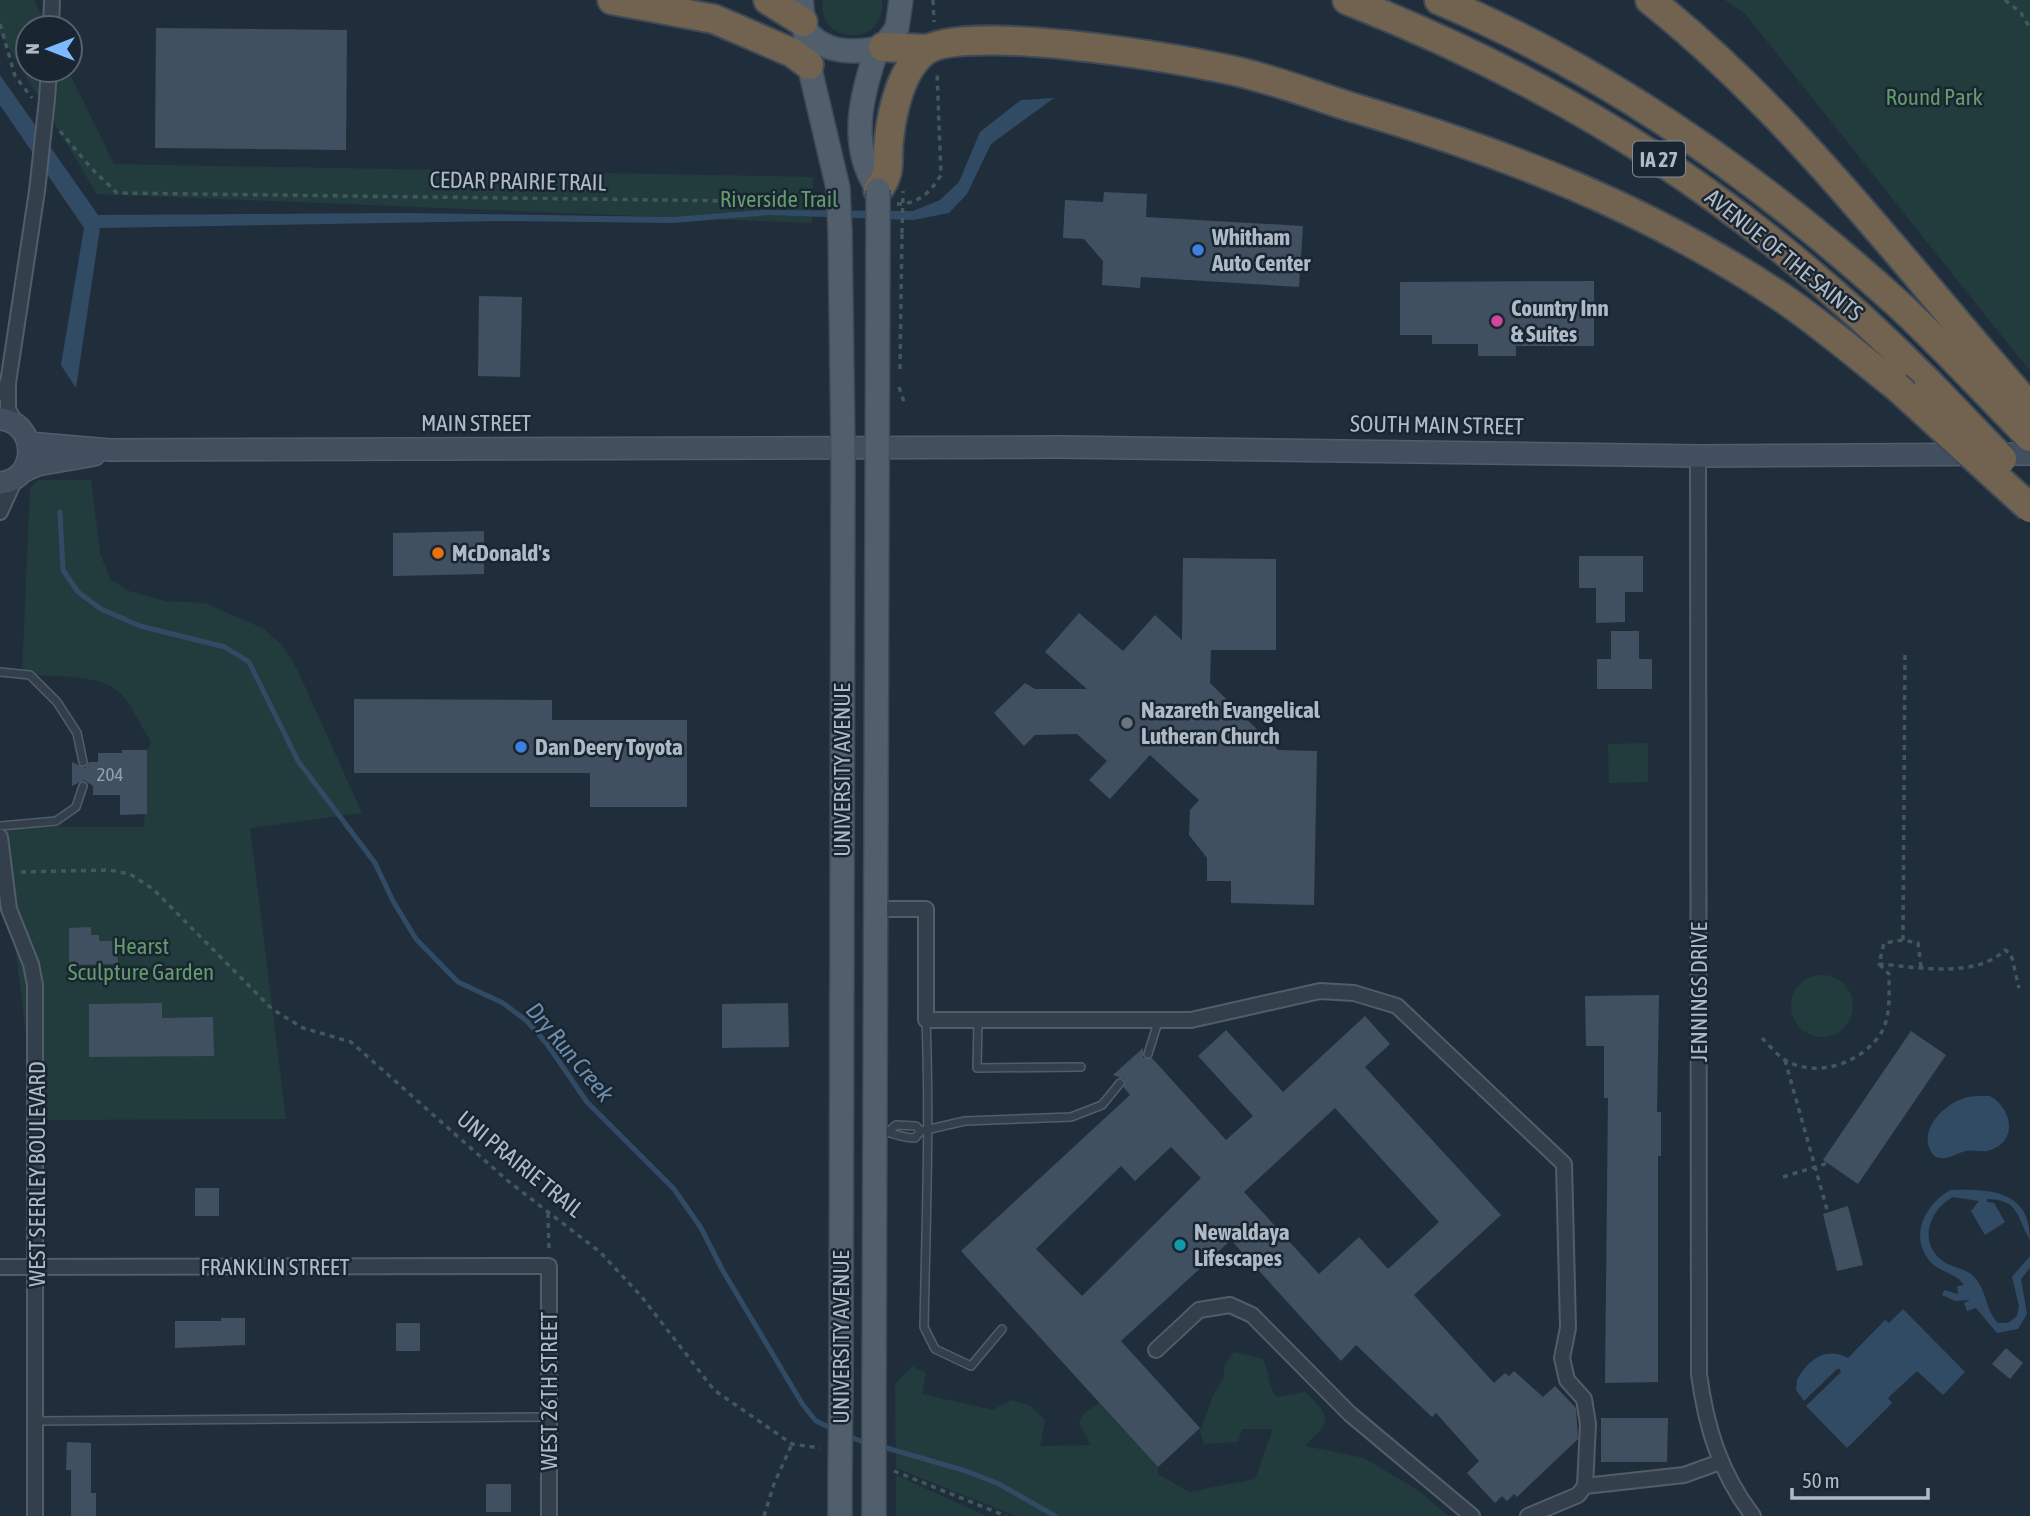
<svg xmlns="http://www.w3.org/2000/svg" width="2030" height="1516" font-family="'Asap Condensed',sans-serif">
	<rect width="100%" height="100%" fill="#202e3c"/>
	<g fill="#223c3d">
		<polygon points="0,0 34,0 48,28 28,28 28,70 68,70 114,164 813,177 812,223 97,194 0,33"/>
		<path d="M823,0H882C887,49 815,45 823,0Z"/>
		<polygon points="1725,0 2030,0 2030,371 1745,14"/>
		<path d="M38,480H91L100,553L110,579L129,591L165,601L205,603L264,629L283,646L297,669L362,813L250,828L286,1119L37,1120L0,827H144L147,750L151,741C139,725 133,705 118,691C100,674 48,676 22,675L30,489Z"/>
		<polygon points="1648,743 1648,782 1609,783 1608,744"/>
		<circle cx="1822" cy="1006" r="31"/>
		<path d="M1234,1352L1263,1359C1269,1372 1268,1385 1276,1397L1305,1392C1334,1420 1330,1420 1305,1446L1364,1458L1417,1490L1449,1516H1016L896,1468L895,1384L912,1366L926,1373L922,1394L993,1410L1011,1400L1029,1405L1045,1420L1040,1446L1091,1445L1079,1423L1084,1413L1099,1403L1158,1467V1474L1189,1492L1255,1479L1273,1429H1242L1238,1442L1204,1444L1200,1431L1215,1391L1223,1379L1225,1364Z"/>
		<polygon points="896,1475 986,1516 896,1516"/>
	</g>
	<g fill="#324b65">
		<polygon points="0,75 98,215 400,213 673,217 762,210 913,211 940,200 959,182 980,132 1021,100 1054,98 991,144 967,194 949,213 913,220 769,215 673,223 499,221 100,228 76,388 61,365 84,228 0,105"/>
		<path d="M1990,1096C2010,1107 2019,1138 1993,1149C1984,1154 1975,1149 1966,1151C1953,1154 1947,1162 1934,1156C1916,1134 1940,1107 1962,1099C1971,1095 1981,1096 1990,1096Z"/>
		<path d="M1950,1190C1990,1189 2030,1190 2030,1240C2016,1216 2020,1200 1987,1199V1202L1994,1203L2005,1222L1985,1235L1971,1211L1979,1201L1953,1197C1931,1209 1918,1239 1940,1259C1950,1268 1964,1267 1973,1276C1987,1289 1985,1310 1998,1323H2008L2017,1316L2019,1306L2012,1277L2030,1256V1268L2021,1279L2027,1314L2018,1329L1997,1333L1976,1308L1967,1311L1964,1303L1970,1300L1955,1301L1942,1295L1944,1290L1958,1294L1957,1286L1964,1285C1956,1272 1939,1273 1929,1260C1909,1235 1926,1204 1950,1190Z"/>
		<path d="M1903,1309L1965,1372L1943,1395L1917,1371L1888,1398L1892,1403L1847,1448L1806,1406L1841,1372L1840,1369H1837L1804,1401L1796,1390L1797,1380C1808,1360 1825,1346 1848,1358L1885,1320L1889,1323Z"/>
	</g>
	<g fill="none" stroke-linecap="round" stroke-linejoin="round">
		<g stroke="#324b65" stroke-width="5">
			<polyline points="60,512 63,570 78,592 101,609 140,626 225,647 249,662 298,761 375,863 393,901 416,939 458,982 503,1003 527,1021 547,1044 587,1102 674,1189 701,1228 723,1271 803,1405 816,1421 835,1430"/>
			<polyline points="847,1436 867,1443"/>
			<polyline points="880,1446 966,1471 999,1484 1055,1516"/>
		</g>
	</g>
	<g fill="#405060" fill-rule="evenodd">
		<polygon points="156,28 347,30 346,150 155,148"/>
		<polygon points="1104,192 1147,194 1146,217 1303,226 1299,287 1141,277 1140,288 1102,285 1103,261 1084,239 1063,238 1065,200 1103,202"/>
		<polygon points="1594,281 1594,346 1516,346 1516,356 1478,356 1478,344 1432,344 1432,335 1400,335 1400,282"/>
		<polygon points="479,296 522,297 520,377 478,376"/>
		<polygon points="484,531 484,574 393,576 393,533"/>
		<polygon points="1579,556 1643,556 1643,592 1625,592 1625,622 1596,623 1596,588 1579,588"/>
		<polygon points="1183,558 1276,559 1276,650 1211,650 1210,683 1278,750 1317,751 1314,905 1231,903 1231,881 1207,881 1207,858 1189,835 1190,810 1199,800 1150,755 1110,799 1089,780 1107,761 1077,734 1035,735 1024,746 994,713 1025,683 1035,689 1087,689 1045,652 1079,613 1123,651 1155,615 1182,640"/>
		<polygon points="1611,631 1639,631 1639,659 1652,659 1652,689 1597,689 1597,659 1611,659"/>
		<polygon points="354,699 552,700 552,720 687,720 687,807 590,807 590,773 354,773"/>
		<polygon points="122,750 147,750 147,814 120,815 120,795 93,795 93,786 84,780 72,786 72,762 85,768 89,762 98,762 98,753 122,753"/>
		<polygon points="91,927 91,935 99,935 99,941 117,941 118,964 69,965 69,928"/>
		<polygon points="1659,995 1657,1112 1661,1112 1661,1156 1658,1156 1658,1382 1605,1383 1608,1098 1604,1098 1604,1046 1586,1046 1585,996"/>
		<polygon points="162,1003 162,1018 213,1017 214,1056 89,1057 89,1004"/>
		<polygon points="788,1003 789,1047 722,1048 722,1004"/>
		<path d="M1365,1016L1390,1044L1365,1067L1501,1215L1414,1295L1494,1383L1505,1373L1509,1376L1514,1371L1543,1397L1555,1386L1576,1408L1578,1439L1517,1497L1514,1494L1507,1501L1502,1496L1495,1503L1467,1473L1479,1461L1436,1413L1432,1417L1356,1345L1341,1361L1231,1240L1121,1341L1200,1428L1158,1467L961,1251L1130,1095L1124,1088V1079L1113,1075L1143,1048V1058H1152L1226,1140L1253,1116L1198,1056L1226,1030L1283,1092ZM1335,1108L1439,1222L1388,1269L1359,1237L1319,1274L1244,1192ZM1171,1147L1201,1178L1082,1296L1036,1249L1121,1166L1135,1181Z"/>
		<polygon points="1911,1031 1946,1055 1858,1184 1823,1160"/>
		<rect x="195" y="1188" width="24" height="28"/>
		<polygon points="1848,1206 1863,1265 1837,1271 1823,1214"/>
		<polygon points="221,1318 245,1318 245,1345 175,1348 175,1321 221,1321"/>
		<rect x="396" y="1323" width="24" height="28"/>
		<polygon points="2006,1348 2023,1363 2010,1379 1992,1364"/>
		<polygon points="1601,1418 1668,1418 1667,1462 1601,1462"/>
		<polygon points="67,1442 91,1443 91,1493 96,1493 96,1516 71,1516 71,1470 66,1470"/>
		<rect x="486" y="1484" width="25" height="28"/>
	</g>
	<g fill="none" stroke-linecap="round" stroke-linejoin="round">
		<g stroke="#525d69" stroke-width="10">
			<g id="lane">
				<polyline points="0,672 30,675 57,702 77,733 83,762"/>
				<polyline points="0,826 56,821 76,807 83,786"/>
				<path d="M926,1020C930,1123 926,1224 924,1327L935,1349L971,1366L1002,1329"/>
				<polyline points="978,1021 977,1068 1081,1067"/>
				<polyline points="1148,1054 1158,1022"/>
				<path d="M877,1131C892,1131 898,1138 915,1138L921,1131L916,1126L896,1125L889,1131"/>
				<polyline points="921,1131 965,1121 1071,1117 1102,1105 1120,1083"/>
				<polyline points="36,1421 548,1417"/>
			</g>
		</g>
		<g stroke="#525d69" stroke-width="18">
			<g id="street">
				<polyline points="51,28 52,0"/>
				<polyline points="47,99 49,70"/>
				<polyline points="8,383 37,191"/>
				<polyline points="0,393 8,383 8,409 15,423"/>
				<path d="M1698,456L1699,1374C1706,1427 1720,1473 1753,1516"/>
				<polyline points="0,512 15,479"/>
				<polyline points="0,837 9,909 31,964 35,985 35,1516"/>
				<polyline points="876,909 926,909 926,1020 1191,1020 1320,991 1354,993 1397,1006 1564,1164 1568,1328 1562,1358 1567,1380 1584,1399 1588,1424 1585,1486"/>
				<polyline points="0,1267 549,1266 549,1516"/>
				<polyline points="1156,1350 1199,1310 1230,1305 1252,1315 1350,1414 1472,1516"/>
				<polyline points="1528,1516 1578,1495 1585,1486 1684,1475 1720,1462"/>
			</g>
		</g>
		<g stroke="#525d69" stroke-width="24">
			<g id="secondary">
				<path d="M0,419C38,422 39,480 0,483"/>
				<polyline points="28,443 110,450 1060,447 1698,456 2030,454"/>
				<polyline points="24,471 37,465 94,455"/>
			</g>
		</g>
		<g stroke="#3d4955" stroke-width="26">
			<g id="primary">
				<polyline points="801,0 809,65 838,188"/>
				<path d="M804,27C820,54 855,54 883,47L897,28L901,0"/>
				<path d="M877,49C861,96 848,145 878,190"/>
				<polyline points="840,231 843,448 841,1385"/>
				<polyline points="874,1394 878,232"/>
				<polyline points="840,1516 840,1474"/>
				<polyline points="874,1516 874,1483"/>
			</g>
		</g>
		<g stroke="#3f4a56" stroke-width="32">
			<g id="highway">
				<polyline points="612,0 714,19 793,53 809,65"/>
				<polyline points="768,0 803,22"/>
				<path d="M1347,0C1577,91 1755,207 1929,383"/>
				<path d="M1439,0C1608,71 1760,179 1896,302C1943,345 1985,392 2030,437"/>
				<path d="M1650,0C1797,117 1906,268 2030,407"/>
				<polyline points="883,47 927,49"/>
				<path d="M878,190C893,170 886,161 889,139C892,111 901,69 925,51C948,34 1039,42 1068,45C1125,51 1180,59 1235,71C1275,80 1313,95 1351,107C1505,153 1646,207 1781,297C1821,324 1858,356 1896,386"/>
			</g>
		</g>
		<g stroke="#40595a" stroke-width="3.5" stroke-dasharray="5 5" stroke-linecap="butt">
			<polyline points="933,0 934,22"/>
			<polyline points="2005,0 2021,13 2030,28"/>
			<polyline points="0,24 15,76 32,98"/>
			<polyline points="60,131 91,168 117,193 819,202"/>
			<path d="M897,204C918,204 930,193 941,175L937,72"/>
			<polyline points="900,369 902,233"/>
			<polyline points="899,387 904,402"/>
			<polyline points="21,872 109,870 130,874 153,889 272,1009 303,1028 351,1042 508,1181 600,1252 641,1296 714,1390 792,1444 820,1448"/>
			<polyline points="1903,940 1905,653"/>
			<path d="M1921,967L1918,943L1903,940L1884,943L1879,964C1918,967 1975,979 2005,950L2011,954L2019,988"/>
			<path d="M1762,1038C1769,1045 1777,1055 1785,1060C1817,1079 1862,1063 1881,1033C1891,1017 1889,992 1889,974L1880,965"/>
			<polyline points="1785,1060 1828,1213"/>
			<polyline points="1783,1177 1828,1163"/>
			<polyline points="548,1213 549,1250"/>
			<polyline points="894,1471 1006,1516"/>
			<polyline points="764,1516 774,1484 792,1444"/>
		</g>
		<use href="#lane" stroke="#343f4c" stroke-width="7"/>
		<use href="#street" stroke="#343f4c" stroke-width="14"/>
		<use href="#secondary" stroke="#414f5f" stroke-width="21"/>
		<use href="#primary" stroke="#515f6c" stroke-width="23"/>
		<use href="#highway" stroke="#726250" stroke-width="28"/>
		<g stroke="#525d69" stroke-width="18" stroke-linecap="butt">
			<polyline id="street-bridge" points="37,191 47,99"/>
		</g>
		<g stroke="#3d4955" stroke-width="26" stroke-linecap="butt">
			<g id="primary-bridge">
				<polyline points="838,188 840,231"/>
				<polyline points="878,190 878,232"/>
				<polyline points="840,1474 841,1385"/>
				<polyline points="874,1483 874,1394"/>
			</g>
		</g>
		<g stroke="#3f4a56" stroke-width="32" stroke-linecap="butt">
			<g id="highway-bridge">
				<polyline points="1929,383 2002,459"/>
				<polyline points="1896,386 2030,508"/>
			</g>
		</g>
		<polyline stroke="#40595a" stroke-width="3.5" stroke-dasharray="5 5" stroke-linecap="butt" points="902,233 903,191"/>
		<use href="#street-bridge" stroke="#343f4c" stroke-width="14"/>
		<use href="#primary-bridge" stroke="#515f6c" stroke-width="23"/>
		<use href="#highway-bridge" stroke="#726250" stroke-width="28"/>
	</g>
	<g fill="#3f7fe0" stroke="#192530" stroke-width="2.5">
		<circle cx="1198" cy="250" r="7"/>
		<circle cx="521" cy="747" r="7"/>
	</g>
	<circle fill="#d1479c" stroke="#192530" stroke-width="2.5" cx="1497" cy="321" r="7"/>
	<circle fill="#e8710a" stroke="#192530" stroke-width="2.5" cx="438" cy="553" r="7"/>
	<circle fill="#6b7280" stroke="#192530" stroke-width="2.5" cx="1127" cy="723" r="7"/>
	<circle fill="#0f9aa8" stroke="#192530" stroke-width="2.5" cx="1180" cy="1245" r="7"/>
	<g text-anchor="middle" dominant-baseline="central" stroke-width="5" stroke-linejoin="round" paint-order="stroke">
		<g font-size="19" fill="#93a0ae">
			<text x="110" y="774">204</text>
		</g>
		<rect fill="#192530" stroke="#828d9a" stroke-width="2" x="1633" y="141.5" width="52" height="35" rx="5"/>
		<g font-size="21" font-weight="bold" fill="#afbac8">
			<text x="1659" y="159">IA 27</text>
		</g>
		<g font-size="23" fill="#649b6c" stroke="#192530">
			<text x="1934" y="97">Round Park</text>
			<text x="779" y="199">Riverside Trail</text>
			<text x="141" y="946">Hearst<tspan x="141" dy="26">Sculpture Garden</tspan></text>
		</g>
		<g font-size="23" fill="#afbac8" stroke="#192530">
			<text transform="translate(518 181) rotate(1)">CEDAR PRAIRIE TRAIL</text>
			<text transform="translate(1784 255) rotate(39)">AVENUE OF THE SAINTS</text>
			<text x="476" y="423">MAIN STREET</text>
			<text transform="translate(1437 425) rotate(1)">SOUTH MAIN STREET</text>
			<text transform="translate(842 770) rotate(-90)">UNIVERSITY AVENUE</text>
			<text transform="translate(1699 992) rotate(-90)">JENNINGS DRIVE</text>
			<text transform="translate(520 1164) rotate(39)">UNI PRAIRIE TRAIL</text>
			<text transform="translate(37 1174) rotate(-90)">WEST SEERLEY BOULEVARD</text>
			<text x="275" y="1267">FRANKLIN STREET</text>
			<text transform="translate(841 1337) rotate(-90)">UNIVERSITY AVENUE</text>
			<text transform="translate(549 1391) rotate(-90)">WEST 26TH STREET</text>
		</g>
		<g font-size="23" font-weight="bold" fill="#afbac8" stroke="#192530" text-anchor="start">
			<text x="1212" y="237">Whitham<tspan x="1212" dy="26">Auto Center</tspan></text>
			<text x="1511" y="308">Country Inn<tspan x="1511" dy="26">&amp; Suites</tspan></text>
			<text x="452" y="553">McDonald's</text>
			<text x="1141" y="710">Nazareth Evangelical<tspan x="1141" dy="26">Lutheran Church</tspan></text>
			<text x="535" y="747">Dan Deery Toyota</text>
			<text x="1194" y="1232">Newaldaya<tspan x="1194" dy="26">Lifescapes</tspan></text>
		</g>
		<g font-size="24" font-style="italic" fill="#6c8eae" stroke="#192530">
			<text transform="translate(570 1052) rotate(50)">Dry Run Creek</text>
		</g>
	</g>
	<g transform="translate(49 49) rotate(270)"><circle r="33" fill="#192530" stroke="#55616d" stroke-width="2"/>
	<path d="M0-5L12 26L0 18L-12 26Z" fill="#7cb9ff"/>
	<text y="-10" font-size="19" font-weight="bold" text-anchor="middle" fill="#afbac8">N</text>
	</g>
	<path d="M1792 1488v10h136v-10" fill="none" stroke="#afbac8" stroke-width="3.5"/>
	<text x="1802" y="1488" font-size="21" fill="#afbac8" stroke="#192530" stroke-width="5" paint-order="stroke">50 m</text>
</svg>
